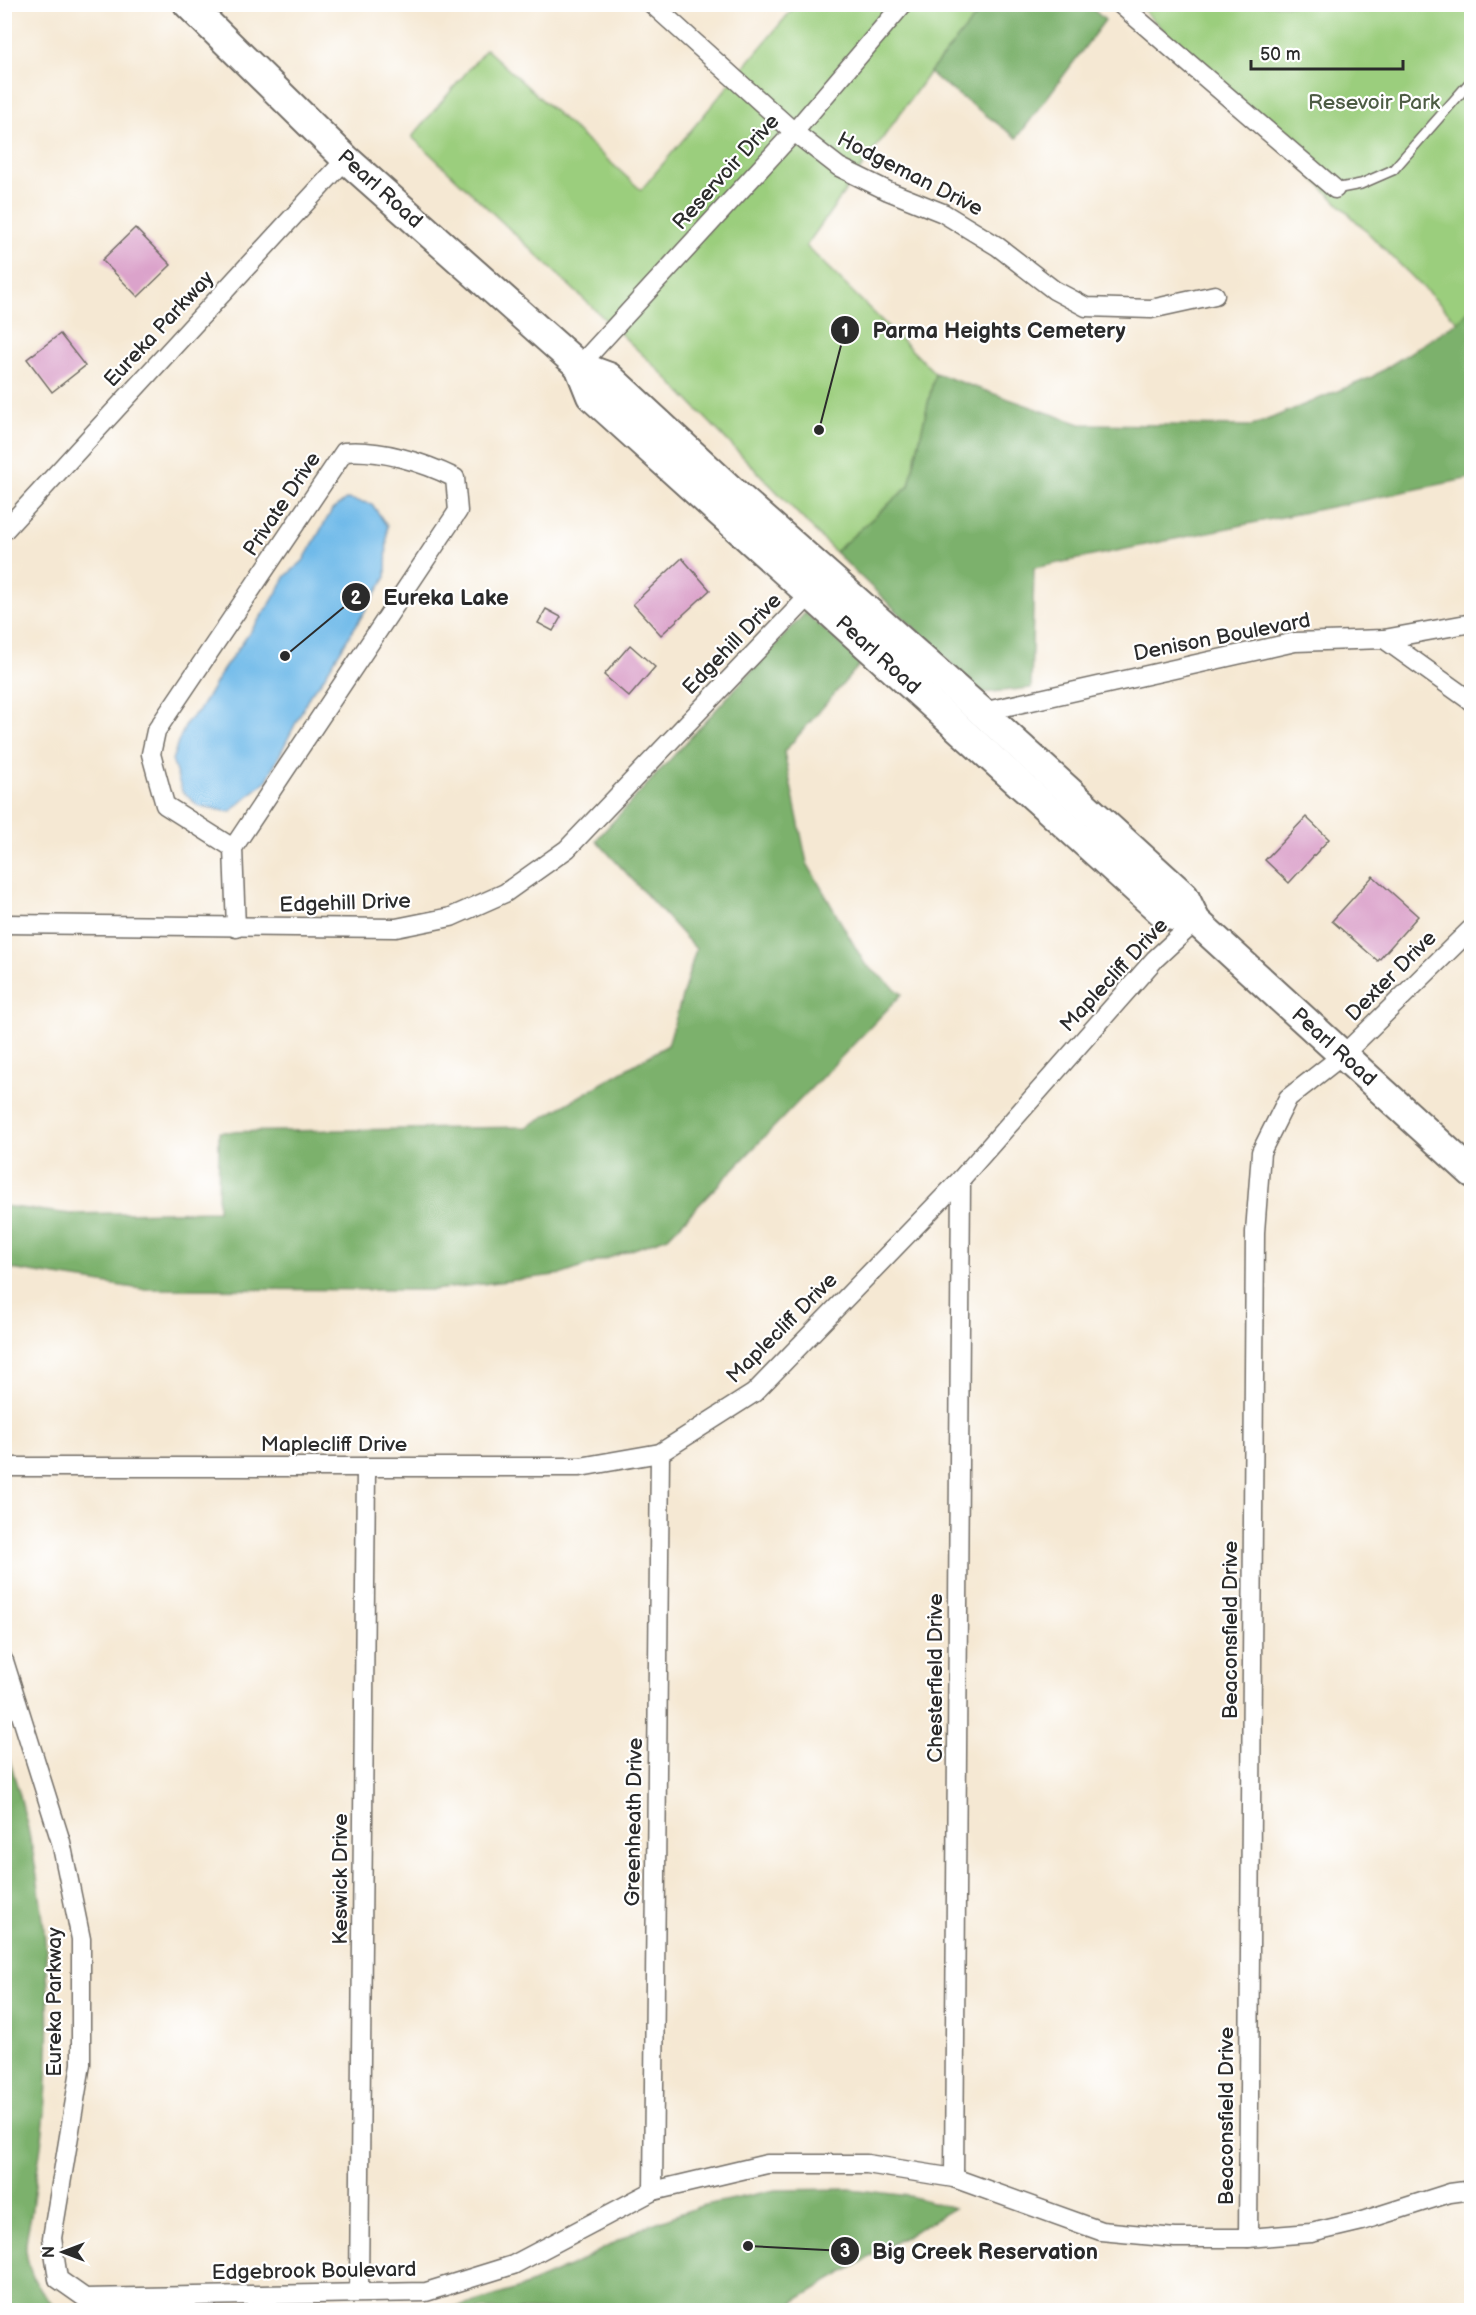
<svg xmlns="http://www.w3.org/2000/svg" width="1476" height="2315" font-family="'Balsamiq Sans',sans-serif">
	<rect width="100%" height="100%" fill="#fff"/>
	<filter id="ink" filterUnits="userSpaceOnUse"><feTurbulence type="fractalNoise" baseFrequency=".0167" numOctaves="2"/><feDisplacementMap in="SourceGraphic" scale="12" xChannelSelector="R" yChannelSelector="G"/><feConvolveMatrix kernelMatrix="1 2 1 2 8 2 1 2 1" color-interpolation-filters="sRGB"/></filter>
	<filter id="wash" filterUnits="userSpaceOnUse"><feTurbulence type="fractalNoise" baseFrequency=".008" numOctaves="4" result="noise"/><feDisplacementMap in="SourceGraphic" scale="24" xChannelSelector="R" yChannelSelector="G"/><feGaussianBlur stdDeviation="1.35" result="paint"/><feColorMatrix in="noise" values="0 0 0 0 0 0 0 0 0 0 0 0 0 0 0 0 0 1.4 0 .05"/><feComposite in="paint" operator="in"/></filter>
	<g filter="url(#wash)">
		<rect width="100%" height="100%" fill="#f5e8d3"/>
		<g fill="#9bce7d" stroke="#637c54" stroke-width="1.5">
			<polygon points="796,5 986,5 929,73 806,246 935,373 909,486 835,552 663,374 412,137 486,49 641,190"/>
			<polygon points="1138,5 1471,5 1472,308 1458,322"/>
		</g>
		<g fill="#7cb16c" stroke="#546e4c" stroke-width="1.5">
			<polygon points="986,4 1088,5 1105,20 1017,138 929,73"/>
			<polygon points="1471,308 1471,478 1034,568 1031,688 982,693 835,552 909,486 935,373 1080,424 1252,426 1372,377 1458,322"/>
			<polygon points="805,613 862,662 784,752 807,863 865,964 902,994 668,1237 563,1274 434,1290 141,1289 5,1268 4,1206 71,1214 218,1211 219,1132 527,1127 668,1045 696,949 596,840"/>
			<path d="M4,1744C45,1862 55,1987 45,2112C42,2146 35,2181 31,2215C29,2226 25,2240 26,2251C29,2276 41,2298 63,2310H5Z"/>
			<polygon points="850,2189 910,2196 954,2208 795,2301 790,2310 442,2310 466,2305 520,2288 571,2266 644,2227 701,2206 775,2190"/>
		</g>
		<polygon fill="#70bae9" stroke="#4e728a" stroke-width="1.5" points="347,499 372,504 387,526 386,577 321,682 311,693 267,780 230,812 198,806 182,791 172,760 179,740 187,722 200,709 223,670 270,604 286,576 303,561 332,510"/>
		<g id="blocks">
			<g fill="#dba3cb">
				<polygon points="135,228 171,265 138,297 102,260"/>
				<polygon points="60,334 85,366 52,392 27,359"/>
				<polygon points="682,558 710,590 661,635 633,604"/>
				<polygon points="546,609 561,617 553,631 538,623"/>
				<polygon points="630,645 655,667 629,697 604,675"/>
				<polygon points="1306,817 1329,839 1289,883 1265,860"/>
				<polygon points="1373,876 1418,916 1378,961 1332,921"/>
			</g>
		</g>
	</g>
	<g filter="url(#ink)">
		<use href="#blocks" fill-opacity="0" stroke="#726d66" stroke-width="1.5"/>
		<g fill="none" stroke-linecap="round" stroke-linejoin="round">
			<g stroke="#726d66" stroke-width="12">
				<polyline id="service" points="1335,189 1361,184 1393,170 1472,80"/>
			</g>
			<g stroke="#726d66" stroke-width="21">
				<g id="minor">
					<polyline points="652,4 794,132 839,167 888,191 943,213 997,246 1054,290 1086,307 1151,309 1215,295"/>
					<polyline points="1120,4 1335,189"/>
					<polyline points="579,366 794,132 903,4"/>
					<polyline points="4,531 346,159"/>
					<polyline points="1384,639 1472,702"/>
					<polyline points="982,712 1295,642 1384,639 1472,623"/>
					<path d="M233,848L165,805L151,754L156,731L344,452C380,449 423,462 455,478L458,511L233,848L236,928"/>
					<polyline points="4,924 396,928 451,917 505,893 567,849 810,595"/>
					<polyline points="4,1467 580,1467 660,1453 754,1393 961,1179 1155,959 1196,921"/>
					<polyline points="4,1661 61,1842 81,1939 81,2064 52,2238 58,2279 85,2298 426,2292 513,2265 653,2191 767,2164 867,2164 954,2178 1101,2231 1175,2238 1248,2238 1311,2233 1362,2221 1450,2193 1472,2190"/>
					<polyline points="954,2178 961,1179"/>
					<polyline points="653,2191 660,1453"/>
					<polyline points="1248,2238 1255,1232 1261,1152 1288,1098 1343,1055 1472,928"/>
					<polyline points="359,2292 366,1467"/>
				</g>
			</g>
			<g stroke="#726d66" stroke-width="32">
				<g id="primary">
					<polyline points="188,4 346,159 579,366 609,377 730,489 982,712 1184,896 1196,921 1472,1173"/>
					<polyline points="579,366 591,396 1164,914 1196,921"/>
				</g>
			</g>
			<use href="#service" stroke="#fff" stroke-width="9"/>
			<use href="#minor" stroke="#fff" stroke-width="18"/>
			<use href="#primary" stroke="#fff" stroke-width="28"/>
		</g>
	</g>
	<g text-anchor="middle" dominant-baseline="central" stroke-width="4.5" stroke-linejoin="round" paint-order="stroke">
		<g font-size="21" fill="#4d5c44" stroke="#fff">
			<text x="1374" y="102">Resevoir Park</text>
		</g>
		<g font-size="21" fill="#2b2b2b" stroke="#fff">
			<text transform="translate(726 172) rotate(-48)">Reservoir Drive</text>
			<text transform="translate(910 174) rotate(27)">Hodgeman Drive</text>
			<text transform="translate(380 189) rotate(42)">Pearl Road</text>
			<text transform="translate(159 329) rotate(-47)">Eureka Parkway</text>
			<text transform="translate(282 504) rotate(-56)">Private Drive</text>
			<text transform="translate(1222 637) rotate(-11)">Denison Boulevard</text>
			<text transform="translate(732 644) rotate(-46)">Edgehill Drive</text>
			<text transform="translate(878 655) rotate(42)">Pearl Road</text>
			<text transform="translate(345 903) rotate(-2)">Edgehill Drive</text>
			<text transform="translate(1114 975) rotate(-47)">Maplecliff Drive</text>
			<text transform="translate(1391 976) rotate(-45)">Dexter Drive</text>
			<text transform="translate(1334 1047) rotate(42)">Pearl Road</text>
			<text transform="translate(782 1328) rotate(-45)">Maplecliff Drive</text>
			<text x="334" y="1444">Maplecliff Drive</text>
			<text transform="translate(1230 1630) rotate(-90)">Beaconsfield Drive</text>
			<text transform="translate(935 1678) rotate(-90)">Chesterfield Drive</text>
			<text transform="translate(634 1822) rotate(-89)">Greenheath Drive</text>
			<text transform="translate(340 1879) rotate(-90)">Keswick Drive</text>
			<text transform="translate(54 2002) rotate(-90)">Eureka Parkway</text>
			<text transform="translate(1226 2116) rotate(-90)">Beaconsfield Drive</text>
			<text transform="translate(314 2271) rotate(-1)">Edgebrook Boulevard</text>
		</g>
	</g>
	<path fill="none" stroke="#2b2b2b" stroke-width="2" d="M819 430L845 330M285 656L356 597M748 2246L845 2251"/>
	<g fill="#2b2b2b" stroke="#fff" stroke-width="2">
		<circle cx="819" cy="430" r="6"/>
		<circle cx="285" cy="656" r="6"/>
		<circle cx="748" cy="2246" r="6"/>
		<circle cx="845" cy="330" r="15"/>
		<circle cx="356" cy="597" r="15"/>
		<circle cx="845" cy="2251" r="15"/>
	</g>
	<g font-size="18" text-anchor="middle" font-weight="bold" fill="#fff">
		<text x="845" y="337">1</text>
		<text x="356" y="604">2</text>
		<text x="845" y="2257">3</text>
	</g>
	<g font-size="22" text-anchor="middle" font-weight="bold" fill="#2b2b2b" stroke="#fff" stroke-width="4.5" stroke-linejoin="round" paint-order="stroke">
		<text x="999" y="338">Parma Heights Cemetery</text>
		<text x="446" y="605">Eureka Lake</text>
		<text x="985" y="2259">Big Creek Reservation</text>
	</g>
	<rect width="1476" height="2315" fill="none" stroke="#fff" stroke-width="24"/>
	<g transform="translate(63 2252) rotate(270)" stroke="#ffffff" stroke-width="4.5" paint-order="stroke">
	<path d="M0-4.5L10 22L0 15L-10 22Z" fill="#2b2b2b"/>
	<text y="-9" font-size="16" font-weight="bold" text-anchor="middle" fill="#2b2b2b">N</text>
	</g>
	<path d="M1251 60v9h152v-9" fill="none" stroke="#2b2b2b" stroke-width="3"/>
	<text x="1260" y="60" font-size="18" fill="#2b2b2b" stroke="#ffffff" stroke-width="4.5" paint-order="stroke">50 m</text>
</svg>
